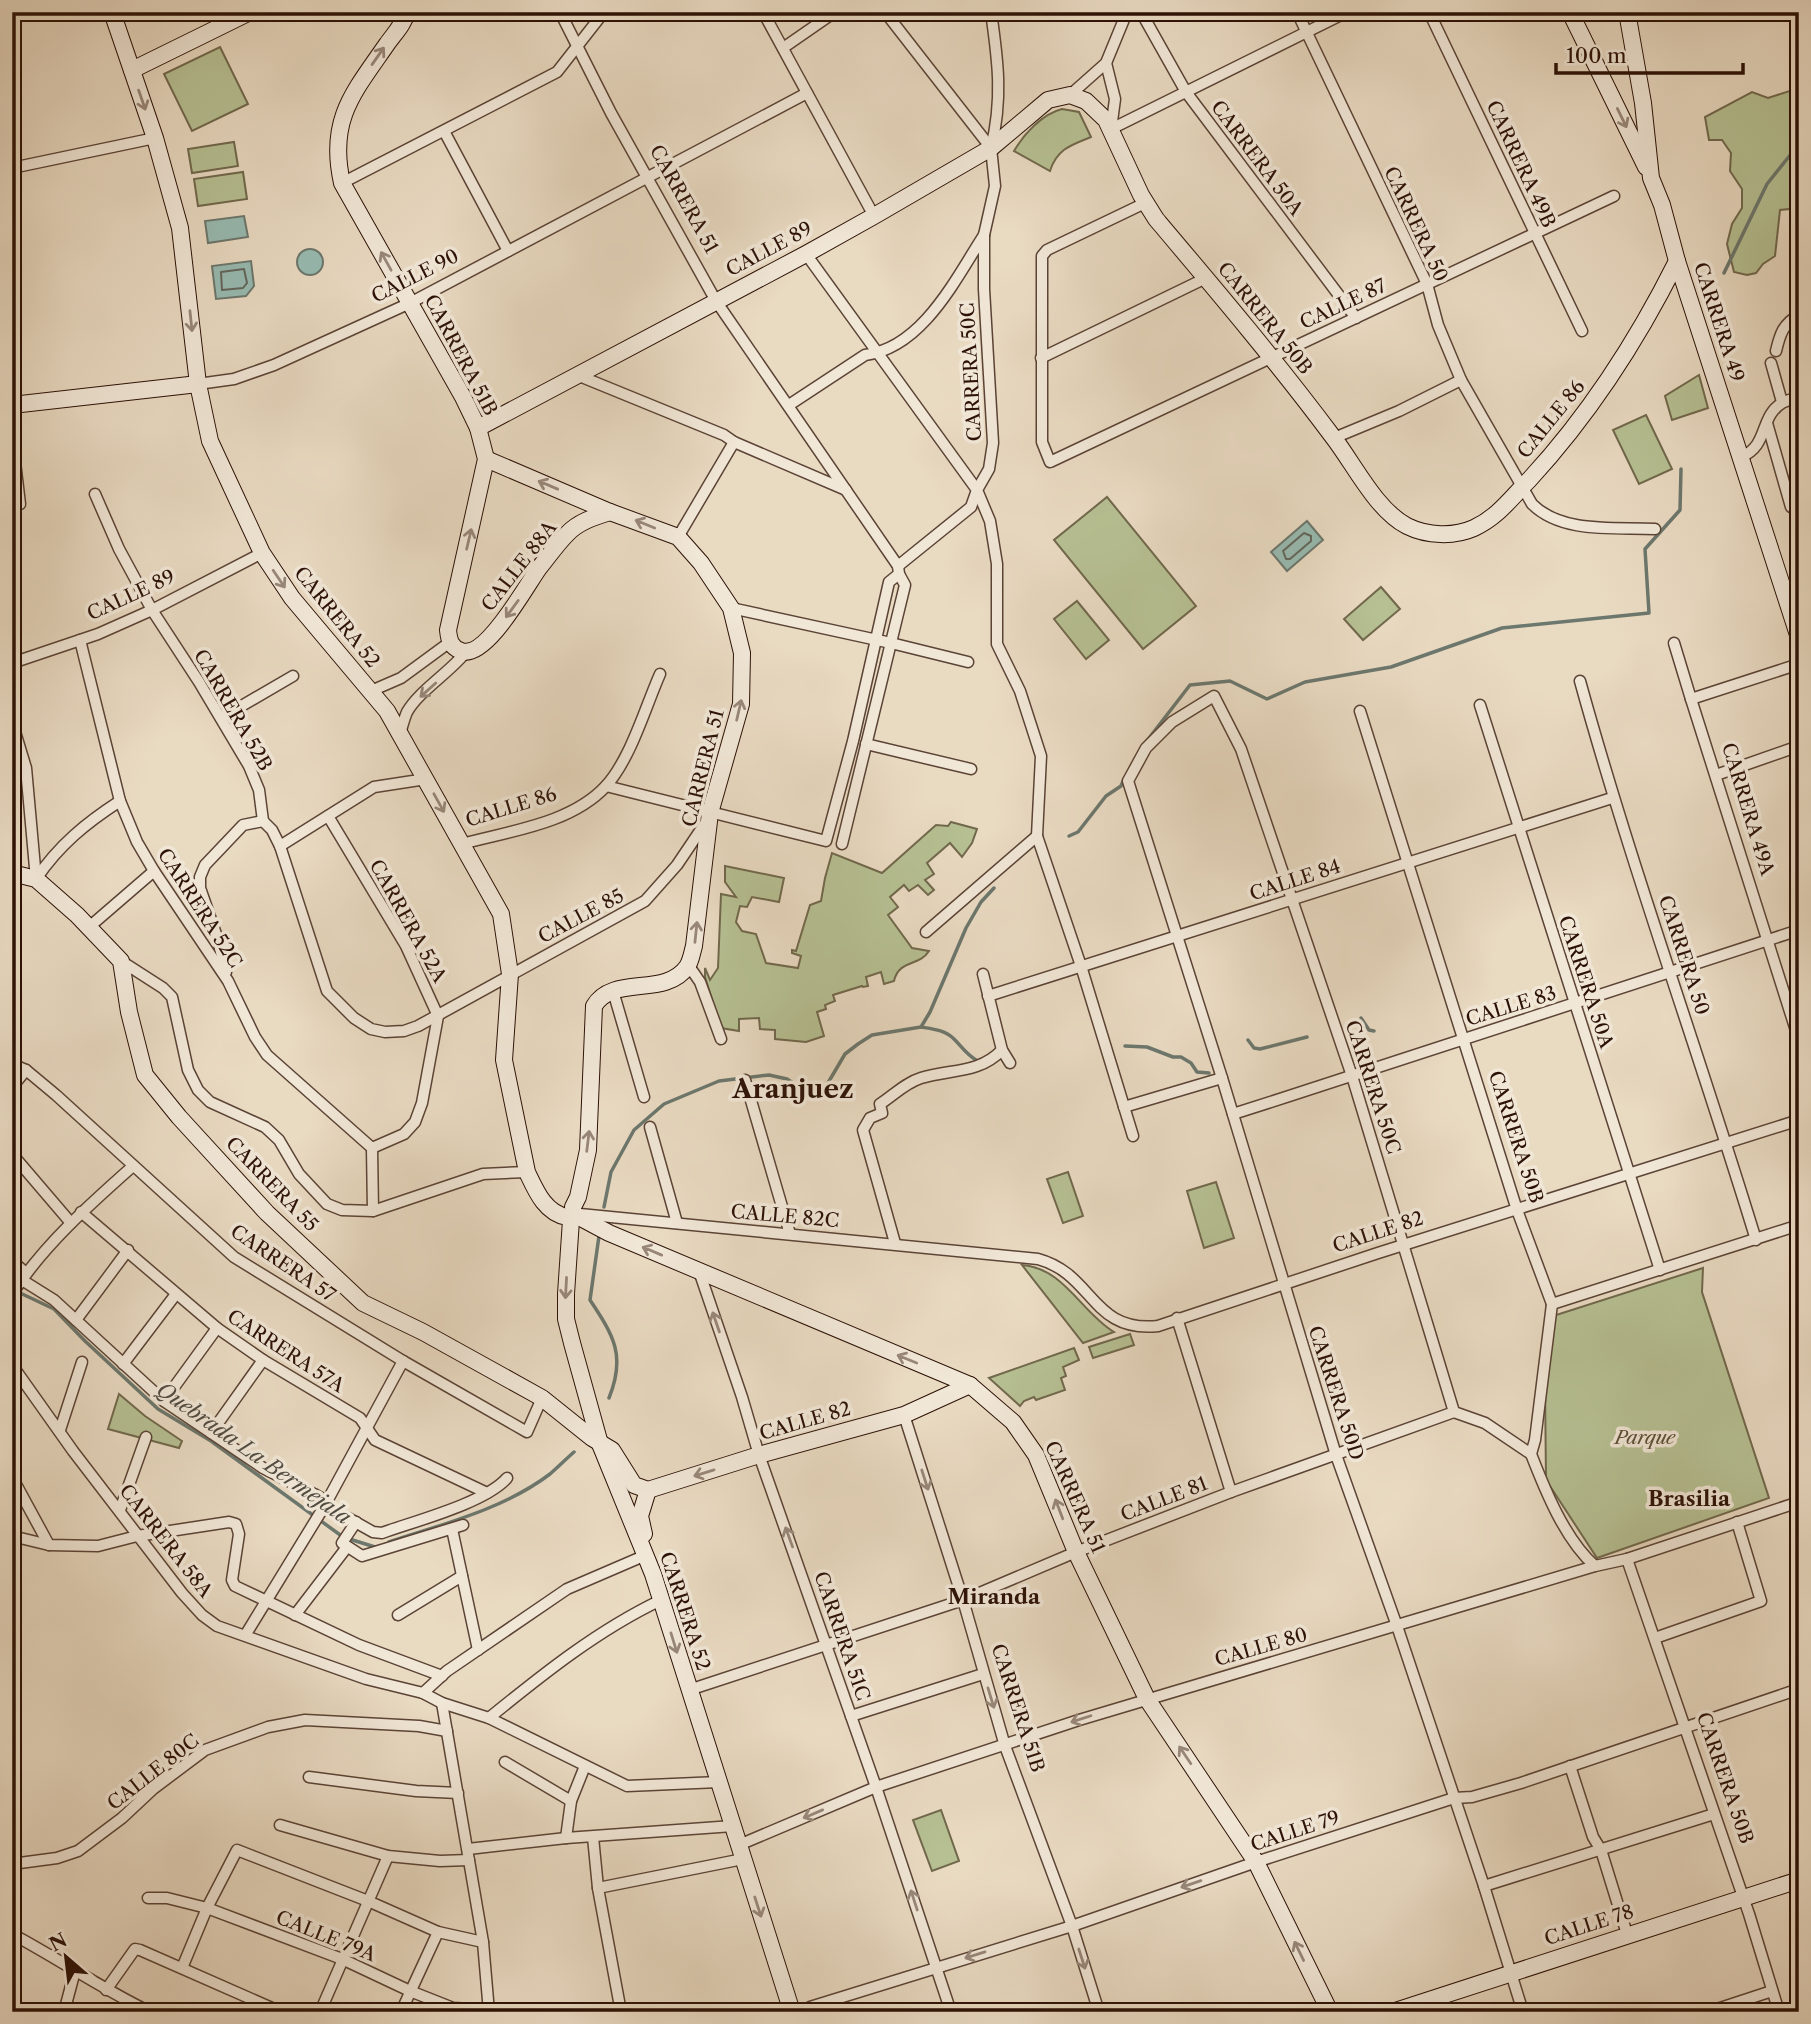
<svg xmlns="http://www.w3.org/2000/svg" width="1811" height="2024" font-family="'Libre Caslon Text',serif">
	<rect width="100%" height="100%" fill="#e9dac2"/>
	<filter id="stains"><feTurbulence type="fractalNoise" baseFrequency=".00286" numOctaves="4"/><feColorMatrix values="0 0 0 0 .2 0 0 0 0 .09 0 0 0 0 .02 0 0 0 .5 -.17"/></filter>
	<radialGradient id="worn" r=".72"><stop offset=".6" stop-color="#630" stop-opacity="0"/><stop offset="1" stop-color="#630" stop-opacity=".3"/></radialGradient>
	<g fill="#b6c093" stroke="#71684c" stroke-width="2">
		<polygon points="220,47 248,104 192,131 164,74"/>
		<polygon points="1799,88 1799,208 1780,210 1775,256 1763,264 1756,273 1747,275 1734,272 1727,244 1732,224 1742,208 1742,189 1730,171 1731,153 1722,140 1709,140 1705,117 1752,92 1768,98"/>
		<path d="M1062,109L1079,112L1091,137C1071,145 1057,149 1050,171L1014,151C1024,134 1042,114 1062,109Z"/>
		<polygon points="234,142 238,166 192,173 188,149"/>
		<polygon points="243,172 247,199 198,206 194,179"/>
		<polygon points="1699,375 1708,408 1672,420 1665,396"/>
		<polygon points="1646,415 1672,469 1639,484 1613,430"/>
		<polygon points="1107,497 1196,606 1143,649 1054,540"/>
		<polygon points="1381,587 1400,609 1363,640 1344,619"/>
		<polygon points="1077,601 1109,640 1086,659 1054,619"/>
		<path d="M951,822L977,829L972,843L962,857L950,843L927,863L934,874L925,880L934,890L928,895L918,885L909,891L904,885L890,897L898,907L888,915L912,948L929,951C919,967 899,959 894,981L884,984L881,972L866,977L868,986L863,987L862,986L833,995L835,1001L825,1005L826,1009L817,1012L824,1036L806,1042L775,1039V1030L760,1029L759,1018L739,1019V1031L721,1028L705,977V968L710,980L718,968L721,894L736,897L725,882V866L784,878L779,902L752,897L747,907L740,906L736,922L742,931L756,934L766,963L798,968L801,956L792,953V950L796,951L810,905L821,901L825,878L832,853L882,873L936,825L948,826Z"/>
		<polygon points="1068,1172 1083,1216 1063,1223 1047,1179"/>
		<polygon points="1216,1182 1234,1238 1204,1248 1187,1191"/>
		<path d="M1022,1265C1064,1268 1081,1312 1114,1332L1083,1343Z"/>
		<polygon points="1703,1268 1702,1292 1769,1498 1597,1558 1546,1480 1545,1386 1553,1316"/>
		<polygon points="1130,1334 1134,1345 1093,1358 1089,1347"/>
		<polygon points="1074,1348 1079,1360 1063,1367 1066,1376 1061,1378 1065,1390 1036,1400 1034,1397 1024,1401 1020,1406 989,1378"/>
		<polygon points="119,1394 145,1416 182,1441 179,1448 108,1429"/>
		<polygon points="941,1810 959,1861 932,1871 913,1820"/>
	</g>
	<g fill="#97bbb2" stroke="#6c776d" stroke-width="2">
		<polygon points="244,216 248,237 208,243 205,221"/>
		<circle cx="310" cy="262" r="13"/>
		<polygon points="251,261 254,286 246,296 216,299 212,266"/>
		<polygon points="1307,521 1323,540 1287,571 1271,552"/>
	</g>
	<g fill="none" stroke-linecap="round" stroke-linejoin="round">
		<g stroke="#62665c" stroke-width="2">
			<polygon points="244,269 247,283 243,288 222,290 221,272"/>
			<polygon points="1304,533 1311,536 1311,541 1290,559 1286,559 1283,551"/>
		</g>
		<g stroke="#6c776d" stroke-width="3.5">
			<polyline points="1724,273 1767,184 1799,144"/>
			<polyline points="1146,742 1190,685 1230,681 1267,699 1305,682 1391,667 1502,628 1649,613 1645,549 1680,510 1681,469"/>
			<polyline points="1069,836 1078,832 1106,796 1121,786 1124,779"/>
			<polyline points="1361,1018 1369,1030 1374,1031"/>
			<path d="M921,1027C933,1029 945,1030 954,1039C962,1047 966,1054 976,1060"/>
			<polyline points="1248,1040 1254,1048 1260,1049 1307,1037"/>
			<polyline points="1125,1046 1147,1047 1173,1057 1181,1057 1191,1063 1197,1072 1209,1073"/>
			<polyline points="604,1207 611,1172 634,1130 664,1104 719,1081 769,1075 787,1079 813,1096 822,1093 845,1054 858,1044 872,1035 921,1027 930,1012 966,928 981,902 994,888"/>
			<path d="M599,1236L590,1300C614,1336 626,1356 609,1398"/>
			<polyline points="18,1292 54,1309 85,1341 158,1409 211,1441 343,1537 375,1547"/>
			<path d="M389,1542C443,1524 504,1509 550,1474C558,1467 566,1459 574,1452"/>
		</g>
		<g stroke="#5b4335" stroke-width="13">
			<g id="street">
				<polyline points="560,12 611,113 716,301 898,566 899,574 905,585 842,844"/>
				<polyline points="763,12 874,216"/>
				<polyline points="885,12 991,148 995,186 984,235 984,289 993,443 989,469 977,490 990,521 997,564 997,644 1020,691 1041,756 1037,836 1081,966 1133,1136"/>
				<polyline points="1141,12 1186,92 1356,318"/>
				<path d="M1297,12L1427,284L1438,325L1461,380L1532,504C1562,534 1615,527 1655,529"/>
				<polyline points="1429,12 1582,331"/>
				<polyline points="783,48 835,12"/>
				<polyline points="1106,63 1115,99 1111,129"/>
				<polyline points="1070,95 1106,63 1127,12"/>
				<polyline points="1111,129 1347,12"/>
				<polyline points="444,131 508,251"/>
				<path d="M991,148C1003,99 998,61 991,12"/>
				<polyline points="12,168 155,138"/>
				<polyline points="342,183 557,72 604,12"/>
				<polyline points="1145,203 1047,250 1042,256 1042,442 1050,462 1614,196"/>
				<polyline points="806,254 977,490 971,507 898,566"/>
				<path d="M1776,351C1780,334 1783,324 1799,315"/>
				<polyline points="1041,358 1206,278"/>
				<polyline points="1771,363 1782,402"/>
				<polyline points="577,375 724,435 734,442 846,490"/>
				<polyline points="198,384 234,379 274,365 410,303 807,93"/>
				<path d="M789,405L865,355C922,348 955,280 984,235"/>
				<polyline points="1767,423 1791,507"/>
				<polyline points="12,437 20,504 12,506"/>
				<polyline points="1334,438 1399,411 1461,380"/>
				<path d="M1741,457C1769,446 1759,417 1782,403C1787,400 1793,399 1799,397"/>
				<polyline points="95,494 119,549 152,610 199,682 249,766 259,790 263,821 272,830 280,846 327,991 354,1018 371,1029 385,1032 404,1031 418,1026 645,901 677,865 706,822"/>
				<polyline points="678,537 734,442"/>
				<polyline points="731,608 891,643 968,662"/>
				<polyline points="80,640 120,801 137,842 154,871 228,981 255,1037 267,1055 372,1148"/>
				<polyline points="1674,643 1691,699"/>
				<polyline points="12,663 98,634 152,610 262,553"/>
				<polyline points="1799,664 1691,699 1799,1040"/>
				<path d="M1580,681C1632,869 1699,1053 1756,1240"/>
				<polyline points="371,691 401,678 450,642"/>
				<polyline points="1480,705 1660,1270"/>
				<path d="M1360,711L1517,1210L1552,1304L1535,1440L1531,1454C1545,1490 1565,1540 1595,1566"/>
				<polyline points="221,718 293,676"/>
				<polyline points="12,722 26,768 36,879"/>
				<path d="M400,734C402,727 404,719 407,712C419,691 449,673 466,652"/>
				<polyline points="866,744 971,769"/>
				<polyline points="1716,775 1799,746"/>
				<polyline points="606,786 826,841 853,741 889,582 899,574"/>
				<polyline points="328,816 406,946 438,1016 422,1103 415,1122 404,1134 372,1148"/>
				<path d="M462,844C509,831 571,824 606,786C631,758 645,708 660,674"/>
				<polyline points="280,846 374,787 426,779"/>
				<path d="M36,879C59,845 86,823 120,801"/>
				<polyline points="88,928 154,871"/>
				<polyline points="926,932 1037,836"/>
				<polyline points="121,961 163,988 172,997 188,1070 198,1090 210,1102 265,1127 279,1140 299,1174 327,1204 342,1210 373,1211 483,1174 527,1172"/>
				<polyline points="689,966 700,982 721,1039"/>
				<polyline points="226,972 218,940 200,888 200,877 205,865 243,825 263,821"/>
				<polyline points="983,974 1002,1050 1010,1063"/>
				<polyline points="613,991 644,1097"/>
				<polyline points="988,996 1612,798"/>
				<polyline points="12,1064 26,1070 56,1095 234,1257 403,1361 527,1432 542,1398"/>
				<polyline points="745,1080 790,1234"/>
				<polyline points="12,1087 26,1070"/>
				<polyline points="1124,1107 1222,1078"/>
				<path d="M1233,1114C1422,1054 1610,991 1799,930"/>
				<polyline points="650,1127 677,1223"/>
				<polyline points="372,1148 373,1211"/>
				<polyline points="12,1154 71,1223"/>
				<polyline points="81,1212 217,1328 263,1360 360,1418 375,1440 487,1493"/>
				<path d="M580,1214L1038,1259C1094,1274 1091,1333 1158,1326L1378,1253L1799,1120"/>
				<path d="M895,1243L863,1130L870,1118L882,1113L880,1104C894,1095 905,1083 921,1078C950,1069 979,1074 1002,1050"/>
				<polyline points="12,1261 26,1273"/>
				<polyline points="699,1271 742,1397 759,1455 876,1787 951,2012"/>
				<path d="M22,1280L54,1300L164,1401L263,1468L314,1494L321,1498L325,1505L373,1532L382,1533C415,1521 485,1503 507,1478"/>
				<path d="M12,1294C44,1245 89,1205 133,1166"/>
				<polyline points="1552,1304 1799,1225"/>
				<polyline points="1177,1318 1231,1492"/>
				<polyline points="76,1320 128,1250"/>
				<polyline points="123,1364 176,1294"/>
				<polyline points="12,1365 73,1451 182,1593 202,1615 217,1626 366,1679 423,1693 442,1703 489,1718 627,1786 719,1782"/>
				<polyline points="164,1401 217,1328"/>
				<polyline points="904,1415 963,1600 1005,1746 1072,1926 1099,2012"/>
				<polyline points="60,1430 82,1362"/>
				<polyline points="211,1433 263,1360"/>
				<polyline points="12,1477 49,1545"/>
				<polyline points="120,1510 146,1437"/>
				<polyline points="356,1522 342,1543 362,1556 463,1525"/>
				<polyline points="452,1529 478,1650"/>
				<polyline points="12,1536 49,1545 98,1546 137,1536 229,1522 236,1524 239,1534 232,1580 235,1586 359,1645 442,1676"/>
				<polyline points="1627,1559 1749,1914 1779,2012"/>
				<polyline points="295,1615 347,1547"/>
				<polyline points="398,1615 462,1576"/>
				<polyline points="246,1634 325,1505 403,1361"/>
				<polyline points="1655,1638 1761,1601 1737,1522"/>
				<polyline points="689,1690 963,1600 1076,1552 1231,1492 1454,1412"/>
				<polyline points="423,1693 447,1671 567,1589 646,1555"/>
				<polyline points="442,1703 483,1942 489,2012"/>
				<polyline points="851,1716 983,1674"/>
				<path d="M489,1718C543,1674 598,1630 661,1600"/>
				<polyline points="505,1762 571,1801"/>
				<polyline points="1570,1766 1593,1837 1601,1850 1627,1934"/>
				<polyline points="309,1777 416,1791 458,1793"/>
				<polyline points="280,1825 388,1856 440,1861 469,1860"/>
				<polyline points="593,1837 598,1888 621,2012"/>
				<polyline points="566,1838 571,1801 585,1766"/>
				<polyline points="739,1845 876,1787 1079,1720 1595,1566 1627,1559 1799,1502"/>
				<polyline points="468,1849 566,1838 733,1826"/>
				<polyline points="12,1864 57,1858 78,1851 122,1818 153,1789 205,1750 268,1727 305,1720 419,1726 447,1731"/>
				<polyline points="1484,1886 1714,1814"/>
				<polyline points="598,1888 743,1859"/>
				<polyline points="148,1898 167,1898 207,1908 342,1959 410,1991 453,2008 489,2010"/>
				<path d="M12,1934C59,1959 102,1989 150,2012"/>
				<polyline points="182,1968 207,1908 237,1850 368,1901 438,1932 483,1942"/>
				<polyline points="106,1990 135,1949 140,1950 281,2012"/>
				<polyline points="64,2012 75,1971"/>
				<polyline points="320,2012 388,1856"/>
				<polyline points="401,2012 438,1932"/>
				<polyline points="805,2012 810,2007 1072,1926 1256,1862 1454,1798 1472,1797 1521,1783 1799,1689"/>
				<polyline points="1523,2012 1484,1886 1397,1626 1336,1455 1222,1078 1128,781 1146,748 1172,722 1214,696 1241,749 1352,1076 1454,1412 1485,1423 1531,1454"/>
				<polyline points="1708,2012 1772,1991"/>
			</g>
		</g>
		<g stroke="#2c1106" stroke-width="18">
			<g id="secondary">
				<path d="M112,12L155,138L180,228L198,384L210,441L262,553L292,598L387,711L501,914L510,974L504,1060L527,1172C536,1191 545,1213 567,1217"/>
				<path d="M407,12C404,24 394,34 387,44C353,93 328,120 342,183L463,397L478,428L486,459L448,630C449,639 450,647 461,651C486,660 526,586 539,568C548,557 557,544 567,534C578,522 594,517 610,512"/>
				<polyline points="1570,12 1646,167"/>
				<polyline points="1627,12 1643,103 1651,178 1662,205 1677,261 1799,638"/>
				<polyline points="132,70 250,12"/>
				<polyline points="12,405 198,384"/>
				<path d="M478,428L806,254L874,216L991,148L1048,100L1070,95L1086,101L1106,120L1141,195L1156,219C1216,290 1277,362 1333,437C1354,464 1376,510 1407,526C1427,536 1454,537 1474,528C1498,517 1511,498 1529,480C1590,414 1637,341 1677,261"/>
				<path d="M486,459L610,512L678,537L701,563L731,608L742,653L741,704L710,813L694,946C692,953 691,961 687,967C665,998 613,974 594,1006L588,1150L578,1197L573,1207"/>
				<polyline points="12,873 36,879 77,915 121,961 129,1012 145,1075 179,1117 267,1213 363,1303 423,1332 542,1398 592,1438 612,1450 634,1485 648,1490 759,1455 904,1415 970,1385"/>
				<polyline points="579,1217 609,1233 970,1385 1013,1422 1036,1455 1076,1552 1147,1699 1256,1862 1330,2012"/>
				<polyline points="571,1220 566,1294 566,1319 572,1343 600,1444 653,1574 792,2012"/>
				<polyline points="644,1534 640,1516 648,1490"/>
				<polyline points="1392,2012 1799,1880"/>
			</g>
		</g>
		<use href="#street" stroke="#f1e7d7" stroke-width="10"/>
		<use href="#secondary" stroke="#f1e7d7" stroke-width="16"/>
	</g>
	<defs><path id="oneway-shaft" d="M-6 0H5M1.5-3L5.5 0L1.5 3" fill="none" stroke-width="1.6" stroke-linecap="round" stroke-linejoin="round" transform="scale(1.75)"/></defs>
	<g stroke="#988779">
		<use href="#oneway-shaft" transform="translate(378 56) rotate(-55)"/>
		<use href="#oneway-shaft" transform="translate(142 100) rotate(71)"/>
		<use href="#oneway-shaft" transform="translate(1622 118) rotate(64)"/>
		<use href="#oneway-shaft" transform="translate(386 261) rotate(-119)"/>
		<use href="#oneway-shaft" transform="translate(191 321) rotate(84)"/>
		<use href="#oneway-shaft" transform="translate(548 485) rotate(-157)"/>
		<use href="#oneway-shaft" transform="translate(645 524) rotate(-158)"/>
		<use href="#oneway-shaft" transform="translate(469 539) rotate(-77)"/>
		<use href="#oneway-shaft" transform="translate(279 579) rotate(56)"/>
		<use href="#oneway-shaft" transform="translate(512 609) rotate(126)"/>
		<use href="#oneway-shaft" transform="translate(428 690) rotate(138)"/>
		<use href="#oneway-shaft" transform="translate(739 710) rotate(-77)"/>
		<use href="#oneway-shaft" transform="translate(439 803) rotate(61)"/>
		<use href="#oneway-shaft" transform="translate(696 932) rotate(-84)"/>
		<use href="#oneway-shaft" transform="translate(588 1141) rotate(-83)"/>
		<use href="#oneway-shaft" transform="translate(652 1251) rotate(-157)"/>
		<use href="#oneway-shaft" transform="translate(566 1288) rotate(93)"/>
		<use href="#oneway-shaft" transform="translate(716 1322) rotate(-109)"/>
		<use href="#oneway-shaft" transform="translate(907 1359) rotate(-158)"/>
		<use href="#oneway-shaft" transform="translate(704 1473) rotate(163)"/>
		<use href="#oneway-shaft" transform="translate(925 1480) rotate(72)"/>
		<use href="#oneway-shaft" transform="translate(1059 1509) rotate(-111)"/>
		<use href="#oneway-shaft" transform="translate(789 1537) rotate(-110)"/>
		<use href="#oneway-shaft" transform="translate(674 1643) rotate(73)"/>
		<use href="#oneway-shaft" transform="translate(991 1698) rotate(73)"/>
		<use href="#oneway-shaft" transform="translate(1081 1719) rotate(162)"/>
		<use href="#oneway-shaft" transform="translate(1185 1755) rotate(-124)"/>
		<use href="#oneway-shaft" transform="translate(813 1814) rotate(157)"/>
		<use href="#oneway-shaft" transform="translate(1191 1884) rotate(161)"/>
		<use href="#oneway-shaft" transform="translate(914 1900) rotate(-108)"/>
		<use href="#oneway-shaft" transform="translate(758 1907) rotate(72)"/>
		<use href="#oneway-shaft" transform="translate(1299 1951) rotate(-116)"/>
		<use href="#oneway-shaft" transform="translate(975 1955) rotate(163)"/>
		<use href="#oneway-shaft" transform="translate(1082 1959) rotate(72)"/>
	</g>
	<g text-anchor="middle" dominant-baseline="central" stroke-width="7" stroke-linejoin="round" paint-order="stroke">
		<g font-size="19" fill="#2c1106" stroke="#f1e7d7">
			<text transform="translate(1257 158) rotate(53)">CARRERA 50A</text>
			<text transform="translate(1521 164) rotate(65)">CARRERA 49B</text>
			<text transform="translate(684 199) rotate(61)">CARRERA 51</text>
			<text transform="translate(1416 224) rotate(65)">CARRERA 50</text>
			<text transform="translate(769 249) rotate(-28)">CALLE 89</text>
			<text transform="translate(415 276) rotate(-27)">CALLE 90</text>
			<text transform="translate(1343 304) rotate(-25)">CALLE 87</text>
			<text transform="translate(1265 318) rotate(51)">CARRERA 50B</text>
			<text transform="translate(1719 322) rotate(72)">CARRERA 49</text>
			<text transform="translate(461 355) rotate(62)">CARRERA 51B</text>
			<text transform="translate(971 372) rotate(-93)">CARRERA 50C</text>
			<text transform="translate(1551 419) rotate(-51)">CALLE 86</text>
			<text transform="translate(519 566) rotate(-52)">CALLE 88A</text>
			<text transform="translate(131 595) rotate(-25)">CALLE 89</text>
			<text transform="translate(337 617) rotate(51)">CARRERA 52</text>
			<text transform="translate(233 710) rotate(60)">CARRERA 52B</text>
			<text transform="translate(703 768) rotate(-76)">CARRERA 51</text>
			<text transform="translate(511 807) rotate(-17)">CALLE 86</text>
			<text transform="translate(1748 809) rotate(73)">CARRERA 49A</text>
			<text transform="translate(1295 880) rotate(-18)">CALLE 84</text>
			<text transform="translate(200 908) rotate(57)">CARRERA 52C</text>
			<text transform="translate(581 916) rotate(-28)">CALLE 85</text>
			<text transform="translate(408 921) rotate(61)">CARRERA 52A</text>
			<text transform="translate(1684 955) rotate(72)">CARRERA 50</text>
			<text transform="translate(1586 982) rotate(72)">CARRERA 50A</text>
			<text transform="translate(1511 1006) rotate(-17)">CALLE 83</text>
			<text transform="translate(1373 1087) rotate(72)">CARRERA 50C</text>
			<text transform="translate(1516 1137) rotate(72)">CARRERA 50B</text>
			<text transform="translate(272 1184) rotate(46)">CARRERA 55</text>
			<text transform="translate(785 1216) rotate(5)">CALLE 82C</text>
			<text transform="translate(1378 1232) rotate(-18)">CALLE 82</text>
			<text transform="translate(283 1263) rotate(34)">CARRERA 57</text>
			<text transform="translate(286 1351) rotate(33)">CARRERA 57A</text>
			<text transform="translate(1336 1393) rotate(72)">CARRERA 50D</text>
			<text transform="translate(805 1421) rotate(-16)">CALLE 82</text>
			<text transform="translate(1075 1497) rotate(66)">CARRERA 51</text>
			<text transform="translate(1164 1499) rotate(-21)">CALLE 81</text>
			<text transform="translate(166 1541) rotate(52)">CARRERA 58A</text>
			<text transform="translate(685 1611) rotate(72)">CARRERA 52</text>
			<text transform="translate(842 1636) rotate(71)">CARRERA 51C</text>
			<text transform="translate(1261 1647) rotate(-16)">CALLE 80</text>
			<text transform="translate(1018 1708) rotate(72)">CARRERA 51B</text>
			<text transform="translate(153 1772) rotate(-38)">CALLE 80C</text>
			<text transform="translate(1725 1778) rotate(71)">CARRERA 50B</text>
			<text transform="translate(1295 1831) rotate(-18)">CALLE 79</text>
			<text transform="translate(1589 1925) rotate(-18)">CALLE 78</text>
			<text transform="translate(326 1936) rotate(22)">CALLE 79A</text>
		</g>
		<g font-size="19" font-style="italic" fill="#5c4e37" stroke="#f1e7d7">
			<text x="1645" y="1437">Parque</text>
		</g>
		<g font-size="21" font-style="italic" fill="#514c42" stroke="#f1e7d7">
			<text transform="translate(254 1453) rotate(35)">Quebrada La Bermejala</text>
		</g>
		<g font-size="21" font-weight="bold" fill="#2c1106" stroke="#f1e7d7">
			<text x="1689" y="1498">Brasilia</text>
			<text x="994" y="1596">Miranda</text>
		</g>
		<g font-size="26" font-weight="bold" fill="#2c1106" stroke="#f1e7d7">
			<text x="793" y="1089">Aranjuez</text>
		</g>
	</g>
	<rect width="1811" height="2024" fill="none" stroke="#e9dac2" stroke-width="42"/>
	<rect x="14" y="14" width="1783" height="1996" fill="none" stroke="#2c1106" stroke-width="3.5"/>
	<rect x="21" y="21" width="1769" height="1982" fill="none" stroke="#2c1106" stroke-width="2"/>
	<g transform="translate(66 1957) rotate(332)" stroke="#f1e7d7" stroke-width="5" paint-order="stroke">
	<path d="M0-5L12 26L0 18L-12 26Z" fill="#2c1106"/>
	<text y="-10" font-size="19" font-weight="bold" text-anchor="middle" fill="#2c1106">N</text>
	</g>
	<path d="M1556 63v10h187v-10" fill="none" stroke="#2c1106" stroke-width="3.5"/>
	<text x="1566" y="63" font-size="21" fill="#2c1106" stroke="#f1e7d7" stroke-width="5" paint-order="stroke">100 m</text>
	<rect width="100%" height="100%" filter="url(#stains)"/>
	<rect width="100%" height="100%" fill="url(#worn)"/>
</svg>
